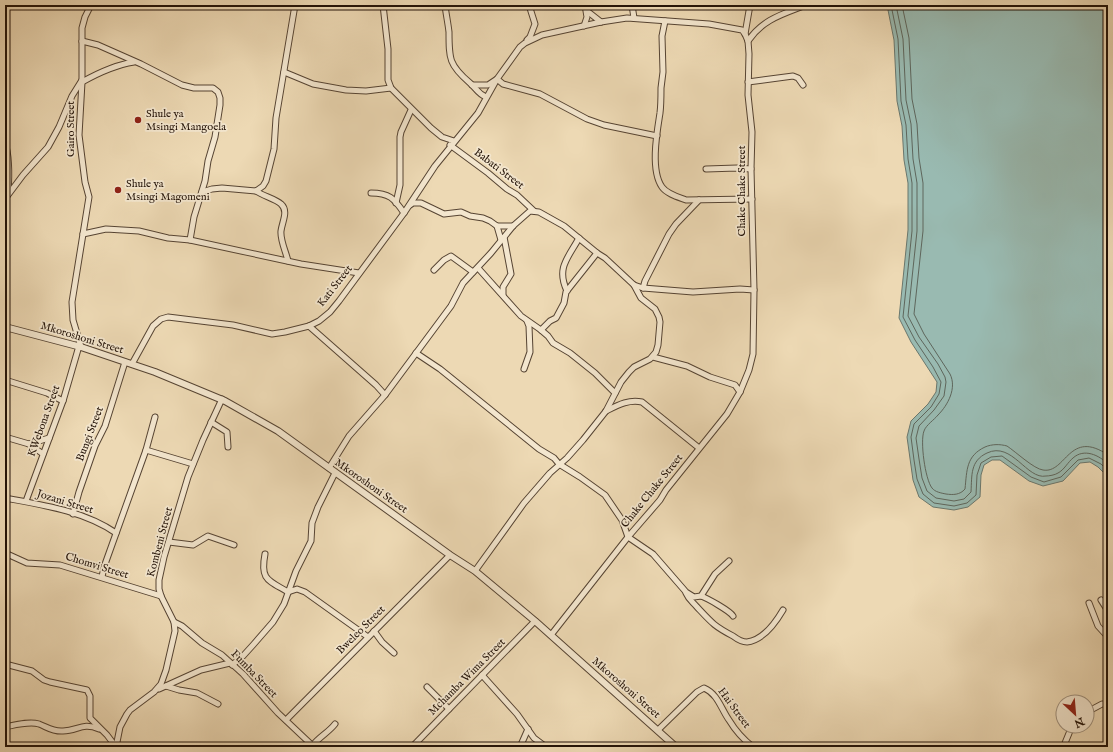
<svg xmlns="http://www.w3.org/2000/svg" width="1113" height="752" font-family="'IM FELL English',serif">
	<rect width="100%" height="100%" fill="#edd9b4"/>
	<filter id="stains"><feTurbulence type="fractalNoise" baseFrequency=".005" numOctaves="4"/><feColorMatrix values="0 0 0 0 .2 0 0 0 0 .09 0 0 0 0 .02 0 0 0 .5 -.17"/></filter>
	<radialGradient id="worn" r=".72"><stop offset=".6" stop-color="#630" stop-opacity="0"/><stop offset="1" stop-color="#630" stop-opacity=".3"/></radialGradient>
	<polygon fill="#99bab1" stroke="#6a776d" points="887,5 1108,5 1108,477 1098,467 1090,462 1080,463 1063,481 1043,486 1029,481 1000,460 992,460 984,465 981,475 980,497 968,507 954,510 933,507 919,497 913,480 907,437 911,421 928,404 936,392 937,382 911,342 899,318 908,230 908,183 904,160 902,126 897,101 894,40"/>
	<g fill="none" stroke-linecap="round" stroke-linejoin="round">
		<g stroke="#5e665c" stroke-width="1">
			<polyline points="891,5 898,39 901,101 906,125 908,159 912,183 912,231 903,317 915,340 933,367 941,382 939,394 931,407 914,424 911,437 914,460 917,479 923,494 934,503 954,506 967,503 976,495 977,475 981,463 991,457 1002,456 1031,477 1044,482 1061,477 1078,460 1089,458 1101,464 1108,471"/>
			<path d="M896,5L903,39L906,100L911,124L913,159L917,183V231L908,316L919,337L938,364L945,377L946,382L944,396L934,410L919,426L916,438L919,459L922,478L927,491L936,498L954,501L964,499L971,492C972,475 970,461 987,453C1012,441 1027,480 1046,476C1049,476 1055,475 1058,473C1064,470 1068,462 1073,458C1084,448 1099,455 1108,464"/>
			<path d="M902,5L909,38L912,99L917,124L919,158L923,183V231L914,314L924,334L950,374C957,388 948,405 938,415C934,420 926,425 924,431C920,441 925,479 932,488C935,492 941,493 946,494C953,495 960,495 965,489C967,470 966,456 985,447C992,444 1000,444 1007,446C1016,452 1034,469 1043,470C1066,474 1069,428 1108,455"/>
		</g>
		<g stroke="#564433" stroke-width="7">
			<g id="minor">
				<polyline points="383,5 388,49 388,80 391,88 431,128 442,137 454,141"/>
				<path d="M445,5C446,14 448,23 449,32C449,59 449,65 470,83C477,89 477,93 486,97"/>
				<polyline points="632,5 634,18"/>
				<polyline points="587,11 601,22"/>
				<path d="M665,21L662,36L663,72L661,88C661,96 661,105 660,113C657,132 650,170 662,187C667,194 678,197 686,200L752,199"/>
				<polyline points="584,26 587,17 585,5"/>
				<polyline points="745,34 750,5"/>
				<polyline points="527,40 530,37 535,24 529,5"/>
				<polyline points="82,41 98,45 141,64 182,85 194,88 213,88 218,92 220,98 220,105 215,137 208,161 205,181 194,217 190,240"/>
				<path d="M748,41C763,19 783,14 806,5"/>
				<polyline points="284,72 313,84 346,90 366,91 391,88"/>
				<path d="M82,82C98,73 115,65 134,62"/>
				<polyline points="748,82 793,76 798,78 803,85"/>
				<polyline points="472,85 488,85 497,79 503,84 540,94 587,119 604,125 657,136"/>
				<path d="M5,143C10,157 9,179 8,194"/>
				<polyline points="450,145 488,173 507,189 517,195 534,211"/>
				<polyline points="706,169 737,168 751,169"/>
				<path d="M256,191C263,196 276,199 281,204C289,211 282,222 281,231C280,240 286,252 288,261"/>
				<polyline points="202,192 212,189 222,188 256,191 263,186 266,181 274,149 276,118 295,5"/>
				<path d="M371,193C389,193 394,198 404,213"/>
				<polyline points="5,199 23,175 48,147 59,127 72,96 82,80"/>
				<polyline points="396,203 400,185 400,137 401,132 411,110"/>
				<polyline points="410,205 413,203 421,203 444,214 461,212 470,216 483,218 490,221 497,226 501,240"/>
				<polyline points="497,226 513,226"/>
				<polyline points="83,234 106,229 139,231 168,238 190,240 301,264 359,273"/>
				<polyline points="478,268 521,316 541,330 548,336 553,343 570,353 595,373 615,393"/>
				<polyline points="434,270 444,260 451,256 473,272"/>
				<polyline points="643,288 645,281 669,234 676,224 699,200"/>
				<path d="M567,291C556,268 568,258 579,238"/>
				<polyline points="503,295 503,287 511,274 504,237"/>
				<polyline points="309,326 376,385 385,395"/>
				<polyline points="541,330 550,321 556,318 564,303 566,292 597,253"/>
				<polyline points="81,347 73,320 72,302 89,197 85,182 79,135 82,82 82,28 85,17 91,5"/>
				<polyline points="416,353 440,369 539,449 554,458 559,464 580,477 605,495 622,520 628,537 653,554 686,592 694,597 701,596 715,574 729,561"/>
				<polyline points="653,357 687,366 710,377 735,385 740,392"/>
				<polyline points="132,364 153,326 161,319 168,317 233,325 272,334 285,332 309,326 319,321 330,312 339,301 404,213 435,166 478,113 497,79 520,47 525,43 542,35 601,22 627,18 709,24 742,30 745,34 748,41 749,54 748,95 752,132 751,169 754,290 753,354 749,370 740,392 727,414 666,490 660,500 628,537 551,635"/>
				<polyline points="524,369 530,352 529,326 527,321"/>
				<polyline points="5,380 47,393 63,401"/>
				<path d="M606,411C618,405 629,399 642,402L699,448"/>
				<polyline points="211,422 227,432 228,447"/>
				<polyline points="5,437 29,444 43,454"/>
				<polyline points="29,444 49,438"/>
				<polyline points="146,450 193,464"/>
				<polyline points="329,468 349,436 385,395 451,306 463,283 491,253 513,226 530,211 539,212 564,226 597,253 605,258 634,285 643,288 693,292 740,289 754,290"/>
				<path d="M5,498C43,505 84,511 116,533"/>
				<polyline points="26,501 63,401 79,346"/>
				<polyline points="73,514 79,492 95,446 105,426 125,362"/>
				<polyline points="169,542 193,545 208,536 234,545"/>
				<polyline points="5,553 27,563 60,565 161,596"/>
				<path d="M265,554C260,580 268,580 288,592L297,589L305,592L368,637"/>
				<polyline points="475,571 524,503 550,473 567,458 583,440 606,411 621,382 629,372 634,367 650,359 656,352 658,345 660,322 659,317 655,309 641,298 634,285"/>
				<polyline points="102,577 104,567 146,450 155,417"/>
				<path d="M686,593C689,600 693,602 697,607C712,623 714,626 733,636C737,639 743,642 747,642C763,640 776,622 783,610"/>
				<path d="M701,596C707,598 730,611 733,616"/>
				<polyline points="1101,600 1108,611"/>
				<polyline points="1089,603 1098,626 1108,637"/>
				<polyline points="174,622 182,626 202,643 222,655 243,674 278,713 314,747"/>
				<polyline points="374,631 382,642 394,653"/>
				<polyline points="5,664 32,671 44,680 50,682 87,690 90,696 90,718 107,735 116,747"/>
				<polyline points="232,665 243,656 253,645 273,622 284,604 296,571 311,541 312,523 318,507 335,473"/>
				<polyline points="482,675 517,714 534,738 546,747"/>
				<polyline points="166,686 179,690 197,693 218,704"/>
				<polyline points="427,687 449,709"/>
				<polyline points="159,689 201,670 230,663"/>
				<polyline points="1087,712 1102,704 1108,704"/>
				<polyline points="286,720 450,555"/>
				<path d="M5,727C15,725 29,721 39,724C47,727 53,732 63,731C78,731 82,722 99,729"/>
				<path d="M658,730L697,692L704,688C718,694 721,709 729,720C735,730 744,740 753,747"/>
				<polyline points="1065,743 1072,726"/>
				<path d="M313,745C319,737 329,732 335,724"/>
				<polyline points="116,747 120,727 127,714 130,710 154,692 161,684 166,670 175,631 174,622 161,596 159,589 159,580 164,557 188,477 203,440 222,399"/>
				<polyline points="412,747 535,621"/>
				<polyline points="520,747 528,729"/>
			</g>
		</g>
		<g stroke="#564433" stroke-width="8">
			<polyline id="tertiary" points="5,327 81,347 155,372 225,401 278,431 450,555 475,571 535,621 676,747"/>
		</g>
		<use href="#minor" stroke="#f3e6ce" stroke-width="5"/>
		<use href="#tertiary" stroke="#f3e6ce" stroke-width="6"/>
	</g>
	<g fill="#8f2418" stroke="#f3e6ce" stroke-width="1.5">
		<circle cx="138" cy="120" r="4"/>
		<circle cx="118" cy="190" r="4"/>
	</g>
	<g text-anchor="middle" dominant-baseline="central" stroke-width="3.5" stroke-linejoin="round" paint-order="stroke">
		<g font-size="11" fill="#231308" stroke="#f3e6ce" text-anchor="start">
			<text x="146" y="114">Shule ya<tspan x="146" dy="13">Msingi Mangoela</tspan></text>
			<text x="126" y="184">Shule ya<tspan x="126" dy="13">Msingi Magomeni</tspan></text>
		</g>
		<g font-size="11" fill="#231308" stroke="#f3e6ce">
			<text transform="translate(71 129) rotate(-90)">Gairo Street</text>
			<text transform="translate(499 169) rotate(37)">Babati Street</text>
			<text transform="translate(742 191) rotate(-90)">Chake Chake Street</text>
			<text transform="translate(335 286) rotate(-52)">Kati Street</text>
			<text transform="translate(82 338) rotate(17)">Mkoroshoni Street</text>
			<text transform="translate(44 421) rotate(-70)">KWebona Street</text>
			<text transform="translate(90 434) rotate(-69)">Bungi Street</text>
			<text transform="translate(371 486) rotate(35)">Mkoroshoni Street</text>
			<text transform="translate(652 491) rotate(-51)">Chake Chake Street</text>
			<text transform="translate(65 502) rotate(17)">Jozani Street</text>
			<text transform="translate(160 542) rotate(-75)">Kombeni Street</text>
			<text transform="translate(97 566) rotate(17)">Chomvi Street</text>
			<text transform="translate(361 630) rotate(-45)">Bweleo Street</text>
			<text transform="translate(254 674) rotate(46)">Fumba Street</text>
			<text transform="translate(467 677) rotate(-45)">Mchamba Wima Street</text>
			<text transform="translate(626 688) rotate(41)">Mkoroshoni Street</text>
			<text transform="translate(734 708) rotate(54)">Hai Street</text>
		</g>
	</g>
	<rect width="1113" height="752" fill="none" stroke="#edd9b4" stroke-width="20"/>
	<rect x="6" y="6" width="1101" height="740" fill="none" stroke="#231308" stroke-width="2"/>
	<rect x="10" y="10" width="1093" height="732" fill="none" stroke="#231308"/>
	<g transform="translate(1075 714) rotate(154)"><circle r="19" fill="#f3e6ce" stroke="#a0927f"/>
	<path d="M0-3L7 15L0 10L-7 15Z" fill="#8f2418"/>
	<text y="-6" font-size="11" font-weight="bold" text-anchor="middle" fill="#231308">N</text>
	</g>
	<rect width="100%" height="100%" filter="url(#stains)"/>
	<rect width="100%" height="100%" fill="url(#worn)"/>
</svg>
